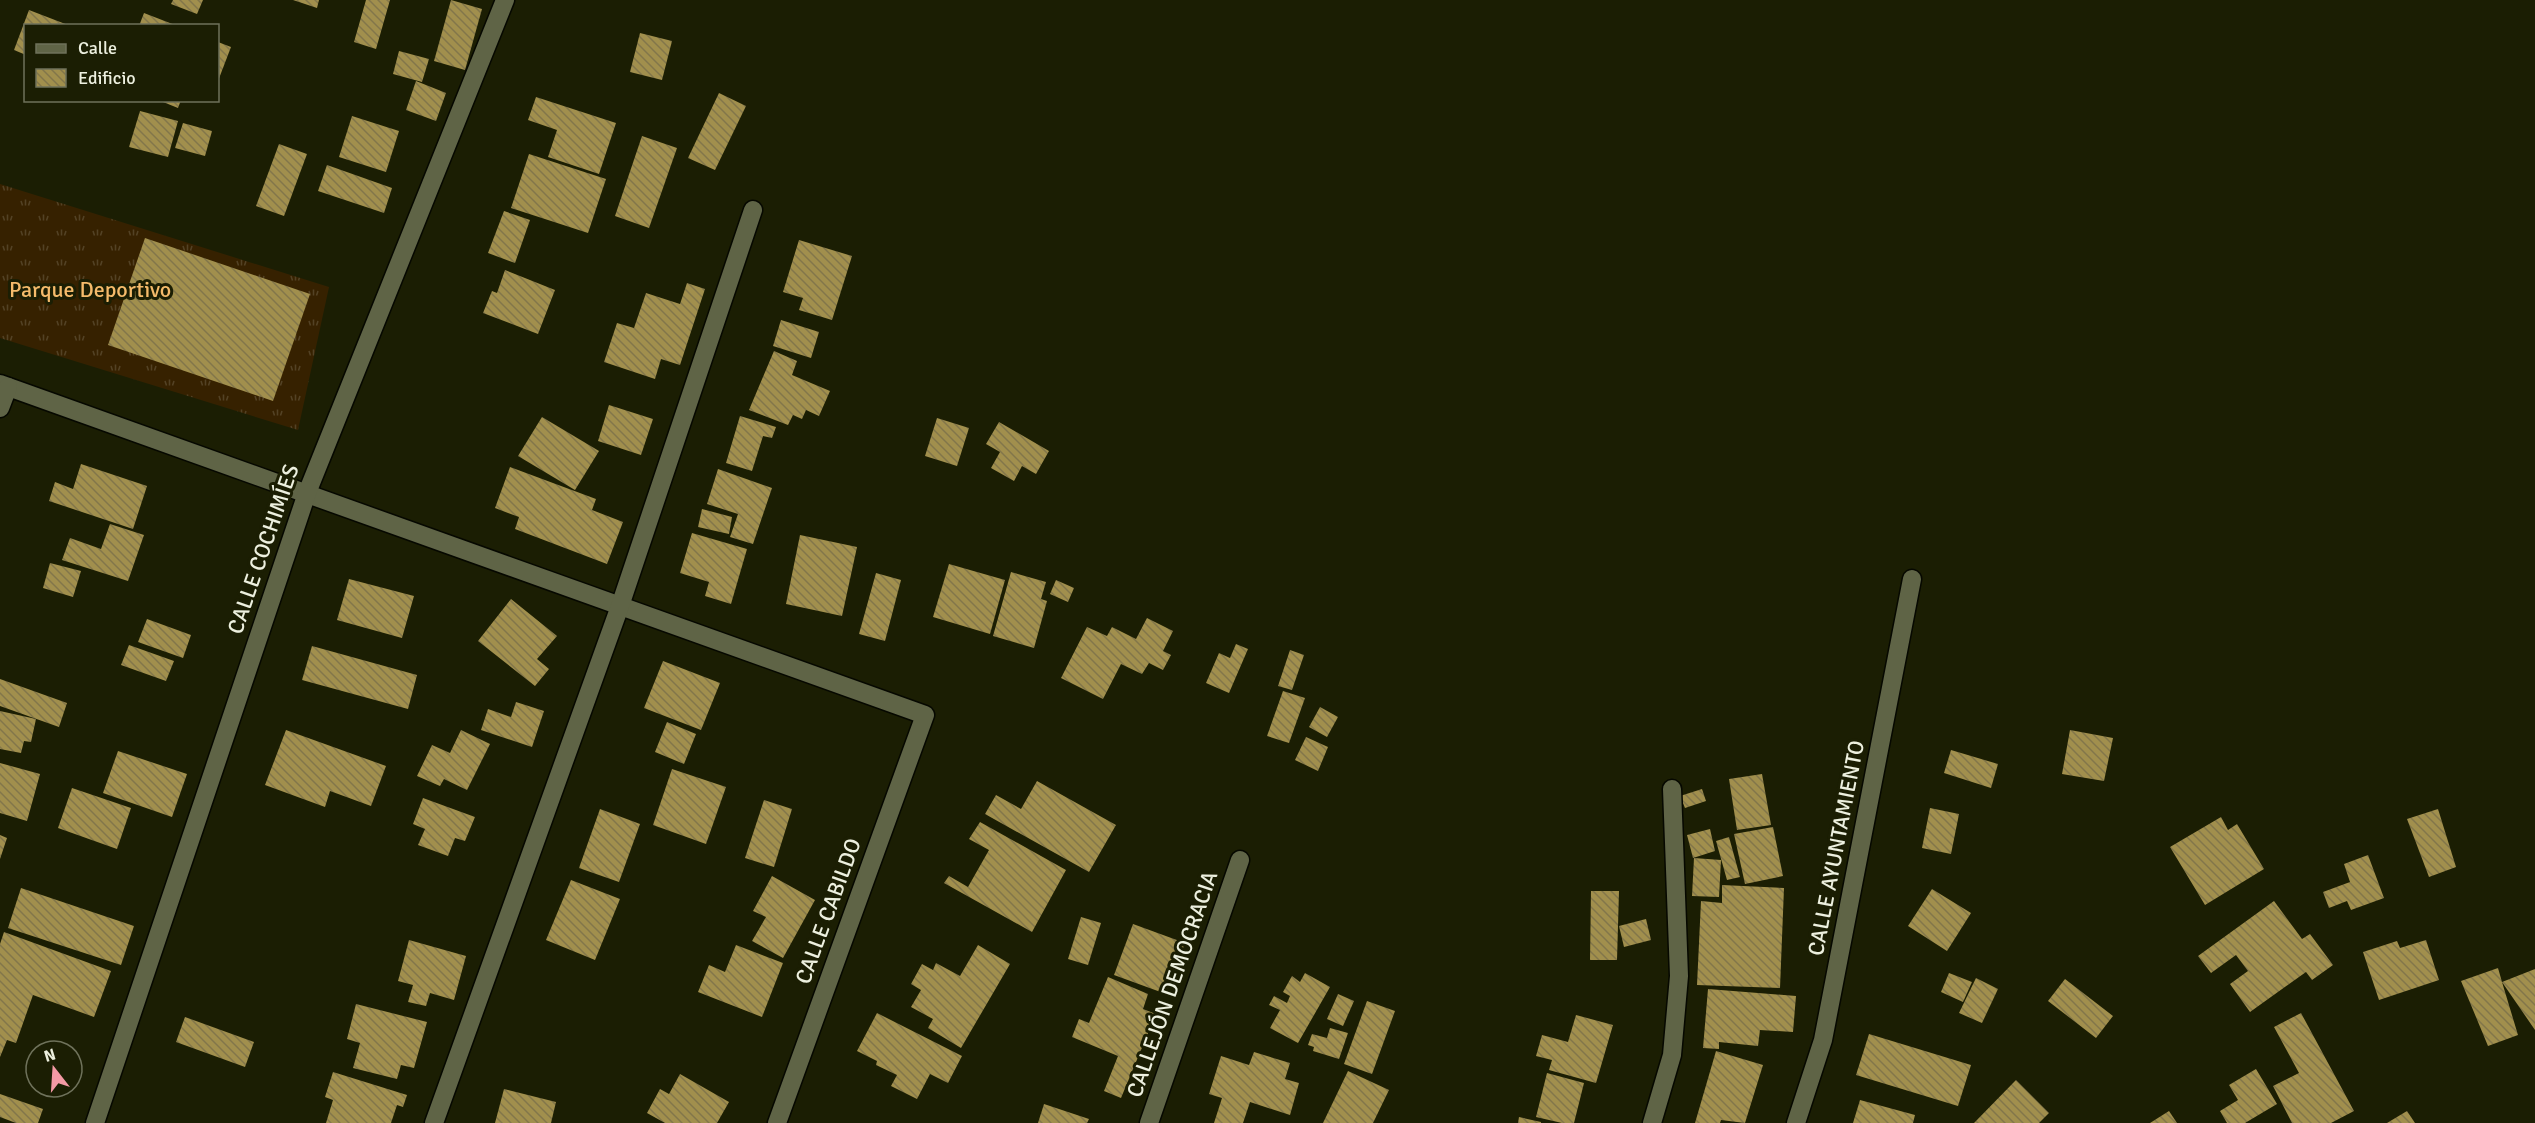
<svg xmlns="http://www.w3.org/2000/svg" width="2535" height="1123" font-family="Signika,sans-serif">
	<defs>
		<pattern id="grass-tufts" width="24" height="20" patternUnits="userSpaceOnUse" patternTransform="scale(1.5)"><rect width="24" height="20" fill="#362100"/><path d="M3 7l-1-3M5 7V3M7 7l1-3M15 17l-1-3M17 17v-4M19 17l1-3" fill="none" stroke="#534225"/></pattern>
		<pattern id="building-back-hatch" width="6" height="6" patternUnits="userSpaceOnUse" patternTransform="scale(1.5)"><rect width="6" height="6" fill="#a18f4d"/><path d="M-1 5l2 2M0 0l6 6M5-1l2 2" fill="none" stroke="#82764a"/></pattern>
	</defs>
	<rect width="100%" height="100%" fill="#1b1e03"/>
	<polygon fill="url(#grass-tufts)" points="0,184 329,287 298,430 0,338"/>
	<g fill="url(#building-back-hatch)">
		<polygon points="173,0 203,0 197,14 171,4"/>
		<polygon points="293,0 319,0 317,8"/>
		<polygon points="366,0 390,0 376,49 354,42"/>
		<polygon points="451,0 482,9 465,70 434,61"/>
		<polygon points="29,10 68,25 26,26 26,55 14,50"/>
		<polygon points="144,13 175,25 175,26 139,26"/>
		<polygon points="640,33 672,41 662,80 630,72"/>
		<polygon points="218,42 231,47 218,81"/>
		<polygon points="399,51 429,59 422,82 393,74"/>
		<polygon points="416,81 446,93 436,121 406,110"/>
		<polygon points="719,93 746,106 715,170 688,158"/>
		<polygon points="536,97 616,123 599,174 548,157 557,130 528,120"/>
		<polygon points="158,100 181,100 178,108"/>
		<polygon points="140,111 178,121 168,157 129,147"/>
		<polygon points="352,116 399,131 386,172 339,157"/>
		<polygon points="183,123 212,131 205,156 175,148"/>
		<polygon points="642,136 677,148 649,228 615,216"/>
		<polygon points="279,144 307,154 284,216 256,206"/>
		<polygon points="529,154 606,179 588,233 511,208"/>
		<polygon points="327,165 392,188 384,213 318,191"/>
		<polygon points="504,211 530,220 515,263 488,253"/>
		<polygon points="145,238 310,294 273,401 108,345"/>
		<polygon points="799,240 852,256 832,320 799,310 803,298 783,292"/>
		<polygon points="505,270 555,290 538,334 483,313 492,291 497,293"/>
		<polygon points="687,283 705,289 680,365 661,359 655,379 604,362 617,323 634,328 646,293 680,304"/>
		<polygon points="781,320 819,332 811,358 773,346"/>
		<polygon points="774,351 797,361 792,375 830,391 819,416 806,410 802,419 793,415 788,425 749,410"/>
		<polygon points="609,405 653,419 641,455 598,441"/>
		<polygon points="740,416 776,427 772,438 763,436 752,471 726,463"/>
		<polygon points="542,417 599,451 575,490 518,456"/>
		<polygon points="937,418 969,428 957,466 925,456"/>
		<polygon points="999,422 1049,451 1036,474 1022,466 1014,481 991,468 1000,452 986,444"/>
		<polygon points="81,464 147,486 133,529 49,501 55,482 73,489"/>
		<polygon points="510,467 596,499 592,510 623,522 607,564 515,529 519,517 495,508"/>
		<polygon points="718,469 772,488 753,544 730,537 738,514 707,504"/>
		<polygon points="702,509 732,517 729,534 698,527"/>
		<polygon points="110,524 144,535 128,581 62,560 70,538 101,549"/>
		<polygon points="692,533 747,549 731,604 705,596 709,582 680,573"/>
		<polygon points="800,535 857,547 842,616 786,604"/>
		<polygon points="50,563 81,571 73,597 43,588"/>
		<polygon points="949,564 1005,580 990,634 933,617"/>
		<polygon points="1011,572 1046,582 1041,599 1047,601 1034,648 993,636"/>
		<polygon points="876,573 901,580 885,641 859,634"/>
		<polygon points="349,579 414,596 402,638 337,620"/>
		<polygon points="1056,580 1074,588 1068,602 1050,594"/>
		<polygon points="511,599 557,636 537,659 549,669 535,686 478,641"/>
		<polygon points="1147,618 1173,631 1163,651 1171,655 1163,670 1149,663 1142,674 1121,664 1103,699 1061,678 1087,627 1107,636 1112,627 1136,639"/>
		<polygon points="147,619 191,635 183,658 138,642"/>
		<polygon points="1236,644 1248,649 1229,693 1206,683 1219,653 1230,658"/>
		<polygon points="129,645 174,661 166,681 121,665"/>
		<polygon points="312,646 417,675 408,709 302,680"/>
		<polygon points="1290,650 1304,655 1292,690 1278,686"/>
		<polygon points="663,661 720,683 701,730 644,708"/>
		<polygon points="0,679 67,703 59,727 0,706"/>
		<polygon points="1283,691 1305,698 1289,743 1267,736"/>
		<polygon points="516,702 544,711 532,747 481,730 488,709 511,717"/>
		<polygon points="1320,707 1338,717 1327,737 1309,727"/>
		<polygon points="0,711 36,719 31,742 24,741 21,753 0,749"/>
		<polygon points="667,722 696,734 684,764 655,752"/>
		<polygon points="286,730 386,766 371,806 330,791 325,807 265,785"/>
		<polygon points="461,730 490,744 467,790 444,779 440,786 417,776 432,745 450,753"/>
		<polygon points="2070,730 2113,738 2104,781 2062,774"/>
		<polygon points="1306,737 1328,747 1318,771 1295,760"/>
		<polygon points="1951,750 1998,764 1991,788 1944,773"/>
		<polygon points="118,751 187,774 172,817 103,793"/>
		<polygon points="0,763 40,774 27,821 0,813"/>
		<polygon points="672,769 726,787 706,844 653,825"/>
		<polygon points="1762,774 1771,825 1737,830 1729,779"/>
		<polygon points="1037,781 1116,825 1089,872 985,814 996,795 1021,809"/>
		<polygon points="72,788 131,808 117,849 58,828"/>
		<polygon points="1702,789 1706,801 1685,808 1680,796"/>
		<polygon points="423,798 475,817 465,841 455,838 448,856 418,845 425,829 413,824"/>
		<polygon points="764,800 792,809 774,867 745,858"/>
		<polygon points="1930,808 1959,814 1951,854 1922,848"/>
		<polygon points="600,809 640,824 619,882 579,868"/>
		<polygon points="2438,809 2456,867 2429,877 2407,819"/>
		<polygon points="2221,817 2228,830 2237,824 2264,869 2205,905 2170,847"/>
		<polygon points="980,822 1066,870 1032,932 944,883 949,876 968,887 989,850 969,839"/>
		<polygon points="1773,827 1783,876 1745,884 1734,834"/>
		<polygon points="1710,829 1715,851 1693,858 1687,835"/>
		<polygon points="0,835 7,838 0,859"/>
		<polygon points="1729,837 1740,877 1727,880 1716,841"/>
		<polygon points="2368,855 2384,898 2351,910 2347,901 2329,908 2323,892 2350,882 2344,864"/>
		<polygon points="1694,858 1721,860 1719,897 1692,896"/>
		<polygon points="772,876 815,900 783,958 752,941 766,917 753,911"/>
		<polygon points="571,880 620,899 595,960 546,940"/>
		<polygon points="1722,885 1784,888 1780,988 1697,985 1701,901 1722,903"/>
		<polygon points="21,888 134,926 121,965 8,928"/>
		<polygon points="1932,889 1971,913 1947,951 1908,926"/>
		<polygon points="1591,891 1619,891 1617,960 1590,960"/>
		<polygon points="2274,901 2302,939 2310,934 2333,965 2312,980 2306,972 2250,1012 2230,984 2248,971 2236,955 2211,973 2198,956"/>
		<polygon points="1081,917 1101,923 1088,965 1068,959"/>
		<polygon points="1646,919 1651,940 1624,947 1619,926"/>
		<polygon points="1133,924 1185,943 1166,994 1114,975"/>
		<polygon points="4,932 111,971 94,1017 33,995 16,1043 7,1040 0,1057 0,944"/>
		<polygon points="409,940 466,956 454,1000 430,993 426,1006 408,1002 413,985 398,981"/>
		<polygon points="2426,940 2439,980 2379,1000 2363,952 2397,941 2400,948"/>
		<polygon points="736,945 783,963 762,1017 698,992 709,965 725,972"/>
		<polygon points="978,945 1010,964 961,1048 928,1028 933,1019 911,1007 921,990 911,984 922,964 933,970 936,963 960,976"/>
		<polygon points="2498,968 2502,982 2535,969 2535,1030 2502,982 2518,1035 2488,1046 2461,981"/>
		<polygon points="1305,973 1330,987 1298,1043 1270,1028 1280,1010 1269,1005 1274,996 1287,1003 1290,996 1283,992 1292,976 1300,982"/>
		<polygon points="1949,973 1972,982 1963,1002 1941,992"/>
		<polygon points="1108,977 1148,994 1143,1009 1156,1014 1121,1098 1104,1091 1118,1056 1072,1037 1079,1019 1089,1023"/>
		<polygon points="1976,978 1998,989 1982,1023 1959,1013"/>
		<polygon points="2065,979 2113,1016 2096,1038 2048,1001"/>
		<polygon points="1708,989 1796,996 1793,1032 1760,1030 1758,1046 1719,1042 1719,1049 1703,1048"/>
		<polygon points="1338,994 1354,1001 1343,1026 1327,1019"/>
		<polygon points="1367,1001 1395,1011 1372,1074 1344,1064"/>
		<polygon points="356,1004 427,1022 414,1068 401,1065 397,1079 353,1068 360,1043 347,1039"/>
		<polygon points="877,1013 962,1056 948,1083 930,1074 917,1099 891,1086 897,1075 876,1065 877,1061 857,1051"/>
		<polygon points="2301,1013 2354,1111 2331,1123 2292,1123 2273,1086 2299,1073 2274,1027"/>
		<polygon points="1576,1015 1613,1025 1596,1083 1549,1070 1552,1060 1536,1056 1542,1035 1568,1042"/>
		<polygon points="185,1017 254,1042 245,1067 176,1042"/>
		<polygon points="1330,1028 1348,1033 1339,1059 1313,1051 1314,1047 1308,1045 1312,1034 1327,1038"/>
		<polygon points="1869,1034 1971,1065 1958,1106 1856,1075"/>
		<polygon points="1716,1051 1763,1065 1745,1123 1721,1120 1720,1123 1695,1123"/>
		<polygon points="1254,1052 1290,1063 1285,1079 1299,1083 1290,1115 1250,1102 1243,1123 1214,1123 1222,1098 1209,1094 1221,1056 1249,1065"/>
		<polygon points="2256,1069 2277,1104 2245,1123 2227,1123 2220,1111 2238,1100 2229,1085"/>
		<polygon points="1348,1071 1389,1090 1373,1123 1323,1123"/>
		<polygon points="333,1072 407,1095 403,1107 397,1105 391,1123 326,1123 333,1100 325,1097"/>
		<polygon points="1547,1073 1584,1083 1574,1123 1562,1123 1536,1117"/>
		<polygon points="680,1074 729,1102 717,1123 665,1123 647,1113 660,1089 669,1094"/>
		<polygon points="2016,1080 2049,1113 2039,1123 1974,1123"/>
		<polygon points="504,1089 556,1102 551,1123 495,1123"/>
		<polygon points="0,1094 43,1109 38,1123 16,1123 0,1117"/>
		<polygon points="1860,1100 1915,1115 1913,1123 1853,1123"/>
		<polygon points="1044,1104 1089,1119 1087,1123 1038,1123"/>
		<polygon points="2169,1111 2177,1123 2150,1123"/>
		<polygon points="2407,1111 2415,1123 2387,1123"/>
		<polygon points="1519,1117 1541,1122 1541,1123 1518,1123"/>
	</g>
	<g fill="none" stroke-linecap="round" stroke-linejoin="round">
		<g stroke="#060800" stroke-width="21">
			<g id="minor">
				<polyline points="0,384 925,715 777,1123"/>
				<polyline points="0,408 8,387"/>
				<polyline points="95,1123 307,493 505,0"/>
				<polyline points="434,1123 620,606 753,210"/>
				<polyline points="1149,1123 1240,860"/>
				<polyline points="1652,1123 1672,1055 1679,976 1672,789"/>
				<polyline points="1796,1123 1823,1040 1912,579"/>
			</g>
		</g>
		<use href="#minor" stroke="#5f6446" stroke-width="18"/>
	</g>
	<g text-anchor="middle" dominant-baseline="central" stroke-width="6" stroke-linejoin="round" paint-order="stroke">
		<g font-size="22" fill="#f5bb6b" stroke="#1b1e03">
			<text x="90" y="289">Parque Deportivo</text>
		</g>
		<g font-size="22" fill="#edf0df" stroke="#1b1e03">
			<text transform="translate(263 549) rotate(-71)">CALLE COCHIMÍES</text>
			<text transform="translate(1836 848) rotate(-79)">CALLE AYUNTAMIENTO</text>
			<text transform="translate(828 911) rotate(-70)">CALLE CABILDO</text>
			<text transform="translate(1172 984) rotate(-71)">CALLEJÓN DEMOCRACIA</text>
		</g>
	</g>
	<rect x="24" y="24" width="195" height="78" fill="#1b1e03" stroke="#6f725b" stroke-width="1.5"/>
	<rect x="36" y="44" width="30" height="9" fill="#5f6446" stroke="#6f725b" stroke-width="1.5"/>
	<text x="78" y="54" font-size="18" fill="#edf0df">Calle</text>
	<rect x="36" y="69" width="30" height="18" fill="url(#building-back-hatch)" stroke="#6f725b" stroke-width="1.5"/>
	<text x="78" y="84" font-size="18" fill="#edf0df">Edificio</text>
	<g transform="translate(54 1069) rotate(343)"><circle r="28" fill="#1b1e03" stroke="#6f725b" stroke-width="1.5"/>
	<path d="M0-4.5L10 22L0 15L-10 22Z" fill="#f49aa5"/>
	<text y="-9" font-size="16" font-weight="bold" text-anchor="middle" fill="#edf0df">N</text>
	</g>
</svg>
